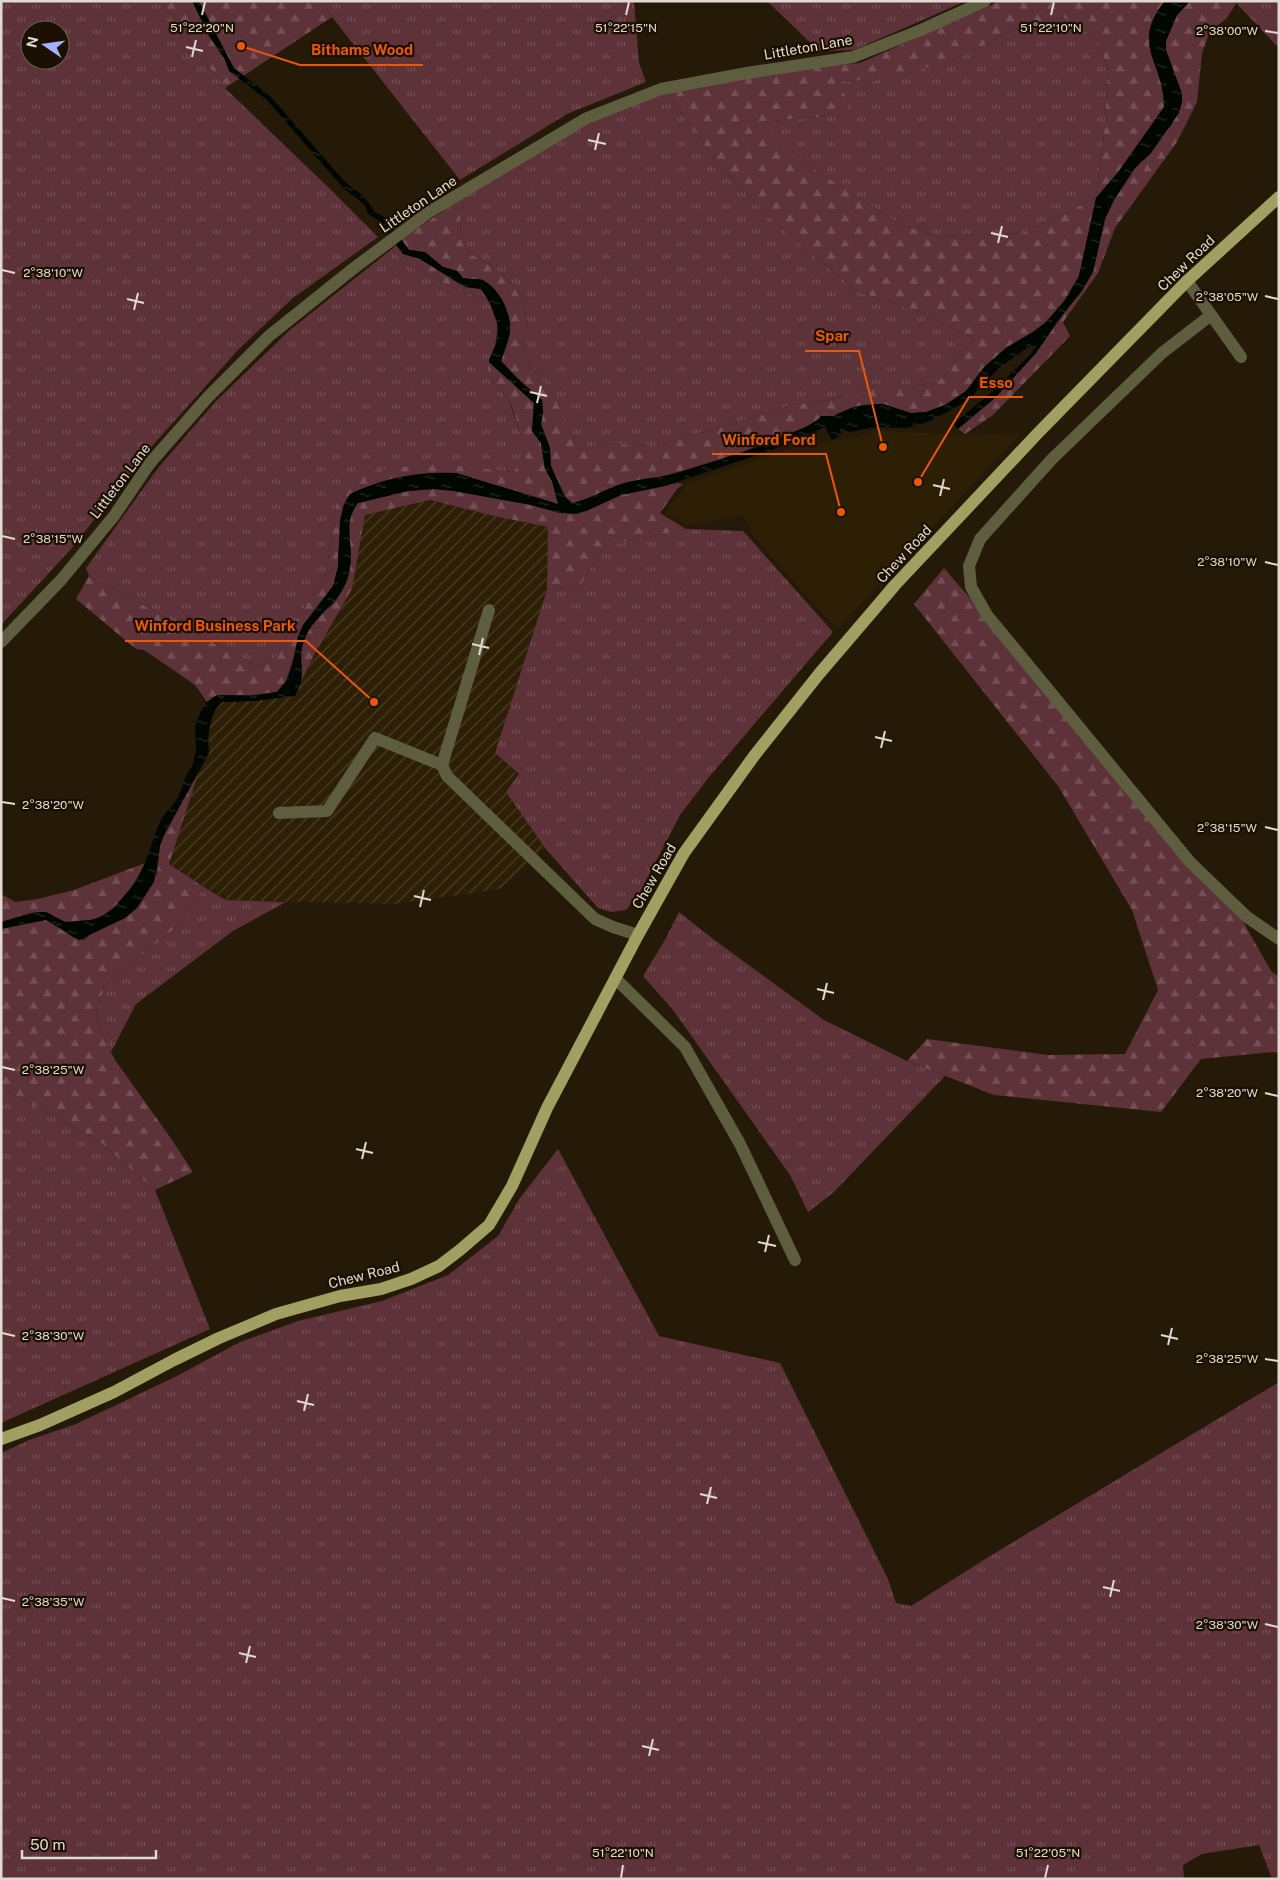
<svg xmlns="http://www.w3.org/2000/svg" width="1280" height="1880" font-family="'Public Sans',sans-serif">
	<defs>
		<pattern id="industrial-furrows" width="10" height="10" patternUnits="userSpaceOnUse" patternTransform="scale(1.25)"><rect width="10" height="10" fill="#2d1e06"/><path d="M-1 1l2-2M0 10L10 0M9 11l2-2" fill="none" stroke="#4b3e29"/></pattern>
		<pattern id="grass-tufts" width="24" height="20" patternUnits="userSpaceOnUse" patternTransform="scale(1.25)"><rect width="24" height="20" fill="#5d3239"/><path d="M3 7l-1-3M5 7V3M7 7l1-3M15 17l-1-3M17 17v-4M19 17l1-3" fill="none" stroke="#744f55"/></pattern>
		<pattern id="forest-firs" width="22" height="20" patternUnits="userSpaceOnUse" patternTransform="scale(1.25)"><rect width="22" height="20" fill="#5d3239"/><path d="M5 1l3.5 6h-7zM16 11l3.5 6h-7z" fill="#744f55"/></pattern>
		<pattern id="water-ripples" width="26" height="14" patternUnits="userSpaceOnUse" patternTransform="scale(1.25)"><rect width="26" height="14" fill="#000700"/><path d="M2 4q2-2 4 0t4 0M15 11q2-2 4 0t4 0" fill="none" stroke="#252b24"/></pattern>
	</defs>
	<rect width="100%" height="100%" fill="#251908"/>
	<polygon fill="#2d1e06" points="875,430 960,435 1021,433 837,630 753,536 744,515 687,525 665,513 687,484 804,444 855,438"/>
	<polygon fill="url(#industrial-furrows)" points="430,500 494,516 549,527 547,590 495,753 519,775 506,792 545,848 500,889 395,904 225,900 169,864 199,771 209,753 209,731 213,714 222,702 253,701 295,695 315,653 352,589 364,515"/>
	<g fill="url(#grass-tufts)" fill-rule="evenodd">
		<path d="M1,1H160L225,88L330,189L378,237L293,298L238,350L153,445L71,549L1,625ZM30,30H60V60H30Z"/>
		<polygon points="322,1 634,1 639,63 646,82 567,114 460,180 332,17"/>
		<polygon points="767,1 966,1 854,50 819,51"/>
		<polygon points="1238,1 1279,1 1279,45 1277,46 1237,4"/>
		<polygon points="1063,17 1097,39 1108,69 1105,125 1096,198 1023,233 941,237 899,224 814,169 758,122 842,115 834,80 871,81 959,57 1017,29"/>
		<polygon points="666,91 719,165 778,225 856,291 921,312 974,339 940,380 910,388 874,388 829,400 792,405 719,428 654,446 612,444 579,450 539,376 526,360 522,344 528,324 522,298 509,280 488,263 472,255 461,241 460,214 467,195 594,121"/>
		<polygon points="392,249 404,263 458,290 489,301 498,326 495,346 489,359 491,379 508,399 518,426 527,457 513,472 475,468 337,499 326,574 291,628 276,657 258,667 89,576 86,568 158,468 216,401 291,329"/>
		<polygon points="686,529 743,531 833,632 709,777 680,815 640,892 626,910 611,912 598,908 545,848 506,792 519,774 495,753 547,590 580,586 604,546"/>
		<polygon points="204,887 225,900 286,902 233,931 136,1004 111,1052 96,1018 104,986 175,928"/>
		<polygon points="679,912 713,939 824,1020 907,1061 945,1076 833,1193 808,1212 790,1175 673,1010 643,976 665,940"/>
		<polygon points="1,1087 54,1117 97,1139 155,1190 210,1329 1,1423"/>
		<polygon points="558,1149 659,1336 780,1363 888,1579 896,1603 911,1606 990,1556 1279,1382 1279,1879 1272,1879 1259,1845 1202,1854 1183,1865 1184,1879 1,1879 1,1453 29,1440 76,1424 175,1377 240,1342 298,1321 382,1301 448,1275 498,1236 520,1198"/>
	</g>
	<g fill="url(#forest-firs)" fill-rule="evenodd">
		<polygon points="160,1 322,1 332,17 225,88"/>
		<path d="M1000,1H1165C1129,45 1165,63 1164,107L1119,171L1096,198L1079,276L1065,300L1047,322L1027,336L960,396L945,405L926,412L911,413L883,404L862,405L838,413L834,416H821C815,426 799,429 788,434C729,459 667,475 605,492C593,495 583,501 572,503L567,500L551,466L548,442L541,424L543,412L542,400L519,380L501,361L510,332L498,294L482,280L463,278L457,271L443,267L433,259L414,250H409L401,239L467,195L460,214L461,241L472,255L488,263L509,280L522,298L528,324L522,344L526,360L554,395L567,427L579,450L612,444L654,446L719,428L792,405L829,400L874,388H910L940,380L974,339L921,312L856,291L778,225L719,165L666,91L825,66L860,63ZM1063,17L1097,39L1108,69L1105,125L1096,198L1023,233L941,237L899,224L814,169L759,122L842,115L851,103L834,80L871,81L916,71L959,57L1017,29Z"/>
		<polygon points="1190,1 1238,1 1226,19 1210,31 1202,53 1197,102 1177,142 1115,228 1098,273 1063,322 1070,336 993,415 965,434 958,429 996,397 1036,353 1093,272 1105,219 1114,200 1135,168 1151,153 1161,136 1171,126 1182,94 1166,50 1166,41 1177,15"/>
		<polygon points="396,245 403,254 420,259 465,287 481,289 489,301 458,290 404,263 392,249"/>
		<path d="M489,362L534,403L532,431L541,443L545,469L552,481L558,504L456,473C419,471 383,478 350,494L338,554V567L333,586L321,603L294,656L286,681L277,692L251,695H217L207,702L195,685L144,650L136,649L76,599L89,576L258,667L276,657L291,628L326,574L337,499L350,479L372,471L433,463L513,472L526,457C521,438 517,416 508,399C500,386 484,379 489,362Z"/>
		<path d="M677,483L683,484L677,489L660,513L686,529L604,546L580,586L547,590L548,527L494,516L430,500L365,515L352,589L315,653L301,682C300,652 300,638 321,614C325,610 329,608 333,604C338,599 344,588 347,581C358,554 339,526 358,503L408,491L434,489L454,491L532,505L560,513L586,511L621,495Z"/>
		<polygon points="944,568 1232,902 1271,971 1279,977 1279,1053 1273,1052 1201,1059 1161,1112 994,1095 907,1061 927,1039 1048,1055 1125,1054 1158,990 1132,910 1058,786 914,604"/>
		<path d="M199,771L169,864L204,887L175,928L104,986L96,1018L113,1057L170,1137L193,1172L155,1190L97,1139L54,1117L1,1087V929C14,926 32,919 45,920C60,922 69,941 84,940L157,874L160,846L164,835Z"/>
		<path d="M145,863C129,895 107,926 68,922C58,921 52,913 43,912C30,911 14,918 1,922V894L15,902L38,899L74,890Z"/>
	</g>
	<path fill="url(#water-ripples)" d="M192,1H199L234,68L270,96L346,183L364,196L375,212L383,216L409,250L425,252L443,267L457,271L463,278C469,280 478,278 483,280C499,288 512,314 510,331C509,341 504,352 501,361L519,380L542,400L543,412L541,424L550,448L551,466L564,496L572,503C589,500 604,489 621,484C637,479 654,478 670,475C693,469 813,431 821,416H834L853,407L874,404H883L911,413L926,412L945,405L966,391L984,367L1007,347L1033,332L1046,322L1065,300L1079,276L1096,198L1119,171L1164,107C1165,63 1129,45 1165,1H1190L1177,15L1166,41V50L1182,94V102L1179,113L1151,153L1135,168L1114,200L1105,219L1093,272L1082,291L1056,323L1036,353L996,397L958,429L953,424L991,393L1032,353L1034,347H1028L999,368L970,398L955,408L928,422L907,428L876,427L850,432L839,428L842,435L832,440L825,427L772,450L665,486L621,495L586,511L576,514L560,513L531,505L454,491L434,489L408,491L358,503C342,523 354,543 350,566C345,604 317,609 304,640C298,654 304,667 301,682C300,686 297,691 295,696L253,701L222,702L216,708L211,720L208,739L209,753L164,835L160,846L154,882L137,908L125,918L79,940L46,920L1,929V922L39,912H46L65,922L90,920L99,918L112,910L136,882L145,863L157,829L162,818L178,798L186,776L193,764L196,750L195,726L201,711L207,702L217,695L251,696L277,692L286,681L292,667L298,636L303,625L333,586L338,567L340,520L344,504L350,494C383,478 419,471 456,473L558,504L552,481L545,469L541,443L532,431L534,403L489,362C490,356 494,350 496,344C502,324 492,305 481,289L465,287L420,259L403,254L378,220L369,215L365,206L359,200L344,189L267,100L229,71L225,60L209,36Z"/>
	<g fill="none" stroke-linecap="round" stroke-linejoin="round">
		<g stroke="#5e5d40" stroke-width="12">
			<polyline points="1187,281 1241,357"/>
			<polyline points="1211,315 1162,353 1052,459 980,539 969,566 971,587 987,615 1190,862 1247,917 1279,939"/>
			<polyline points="489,610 442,765 447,776 595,919 613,927 638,935"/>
			<polyline points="1,642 61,580 114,516 150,463 208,397 269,336 354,268 429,212 587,118 661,89 747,73 853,57 921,30 985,1"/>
			<polyline points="279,813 327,811 375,738 442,765"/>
			<polyline points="616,979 685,1047 740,1144 795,1260"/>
		</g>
		<polyline stroke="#a19f62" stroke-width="12" points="1,1439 40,1425 114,1392 174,1360 219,1338 276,1314 340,1296 381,1289 411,1279 439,1266 460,1250 489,1225 512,1186 547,1108 638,935 684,853 754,756 819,674 895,585 1038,433 1187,281 1279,197"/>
	</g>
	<path fill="none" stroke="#e2dad0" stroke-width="2" d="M202,15L205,2M626,15L629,2M1051,15L1054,2M1265,31L1278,33M186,47L203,51M192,57L196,40M588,140L606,144M595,150L599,133M991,233L1008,237M998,243L1002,226M2,270L15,273M1265,296L1278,299M127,299L144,303M134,310L138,293M530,392L547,396M537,403L541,386M933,485L950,489M940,496L944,479M2,536L15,539M1265,562L1278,565M472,644L489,648M479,655L483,638M875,737L892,741M881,748L885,731M2,802L15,804M1265,827L1278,830M414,896L431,900M420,907L424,890M817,989L834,993M823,1000L827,983M2,1067L15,1070M1265,1093L1278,1096M356,1149L373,1153M362,1159L366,1142M758,1242L776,1246M765,1252L769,1235M2,1333L15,1336M1161,1335L1178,1339M1168,1345L1172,1328M1265,1359L1278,1361M297,1401L314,1405M304,1411L308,1394M700,1494L717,1498M707,1504L711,1487M1103,1587L1120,1591M1110,1597L1114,1580M2,1598L15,1601M1265,1624L1278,1627M239,1653L256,1657M246,1663L250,1646M642,1746L659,1750M649,1756L653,1739M621,1878L623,1865M1045,1878L1048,1865"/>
	<g text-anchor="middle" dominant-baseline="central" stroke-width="4.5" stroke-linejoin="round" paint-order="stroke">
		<g font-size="14" fill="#e2dad0" stroke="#1b1002">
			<text transform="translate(808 47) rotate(-10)">Littleton Lane</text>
			<text transform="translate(418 204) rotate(-34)">Littleton Lane</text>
			<text transform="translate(1186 263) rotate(-44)">Chew Road</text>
			<text transform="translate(120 481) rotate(-53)">Littleton Lane</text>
			<text transform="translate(904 554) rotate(-47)">Chew Road</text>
			<text transform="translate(654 876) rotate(-60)">Chew Road</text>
			<text transform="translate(364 1275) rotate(-14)">Chew Road</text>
		</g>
	</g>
	<g font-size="12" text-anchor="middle" fill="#e2dad0" stroke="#1b1002" stroke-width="4.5" stroke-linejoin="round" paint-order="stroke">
		<text x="626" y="32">51°22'15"N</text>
		<text x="1051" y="32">51°22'10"N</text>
		<text x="202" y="32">51°22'20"N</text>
		<text x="1227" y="35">2°38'00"W</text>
		<text x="53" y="277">2°38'10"W</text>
		<text x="1227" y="301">2°38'05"W</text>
		<text x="53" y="543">2°38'15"W</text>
		<text x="1227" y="566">2°38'10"W</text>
		<text x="53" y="809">2°38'20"W</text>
		<text x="1227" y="832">2°38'15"W</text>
		<text x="53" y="1074">2°38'25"W</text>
		<text x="1227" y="1097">2°38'20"W</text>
		<text x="53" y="1340">2°38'30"W</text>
		<text x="1227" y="1363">2°38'25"W</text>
		<text x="53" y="1606">2°38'35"W</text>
		<text x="1227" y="1629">2°38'30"W</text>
		<text x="623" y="1857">51°22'10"N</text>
		<text x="1048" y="1857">51°22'05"N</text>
	</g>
	<path fill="none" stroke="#e8590c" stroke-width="2" d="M241 46L300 65H423M883 447L859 351H805M918 482L969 397H1023M841 512L826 454H712M374 702L306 641H125"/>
	<g fill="#e8590c" stroke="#1b1002" stroke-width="2">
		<circle cx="241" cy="46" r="5"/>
		<circle cx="883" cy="447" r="5"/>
		<circle cx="918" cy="482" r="5"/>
		<circle cx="841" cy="512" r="5"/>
		<circle cx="374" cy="702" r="5"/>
	</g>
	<g font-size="15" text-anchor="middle" font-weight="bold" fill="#e8590c" stroke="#1b1002" stroke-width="4.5" stroke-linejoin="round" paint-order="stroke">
		<text x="362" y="55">Bithams Wood</text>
		<text x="832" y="341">Spar</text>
		<text x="996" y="388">Esso</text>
		<text x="769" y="445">Winford Ford</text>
		<text x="215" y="631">Winford Business Park</text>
	</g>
	<rect width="1280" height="1880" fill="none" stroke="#e2dad0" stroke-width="5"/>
	<g transform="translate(45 45) rotate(283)"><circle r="24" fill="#1b1002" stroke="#6b6154"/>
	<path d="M0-4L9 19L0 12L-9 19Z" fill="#a2b2fd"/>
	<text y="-8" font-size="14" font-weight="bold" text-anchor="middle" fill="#e2dad0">N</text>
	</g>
	<path d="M22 1850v8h134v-8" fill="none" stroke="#e2dad0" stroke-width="2.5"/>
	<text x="30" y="1850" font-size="15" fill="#e2dad0" stroke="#1b1002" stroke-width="4" paint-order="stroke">50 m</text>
</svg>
